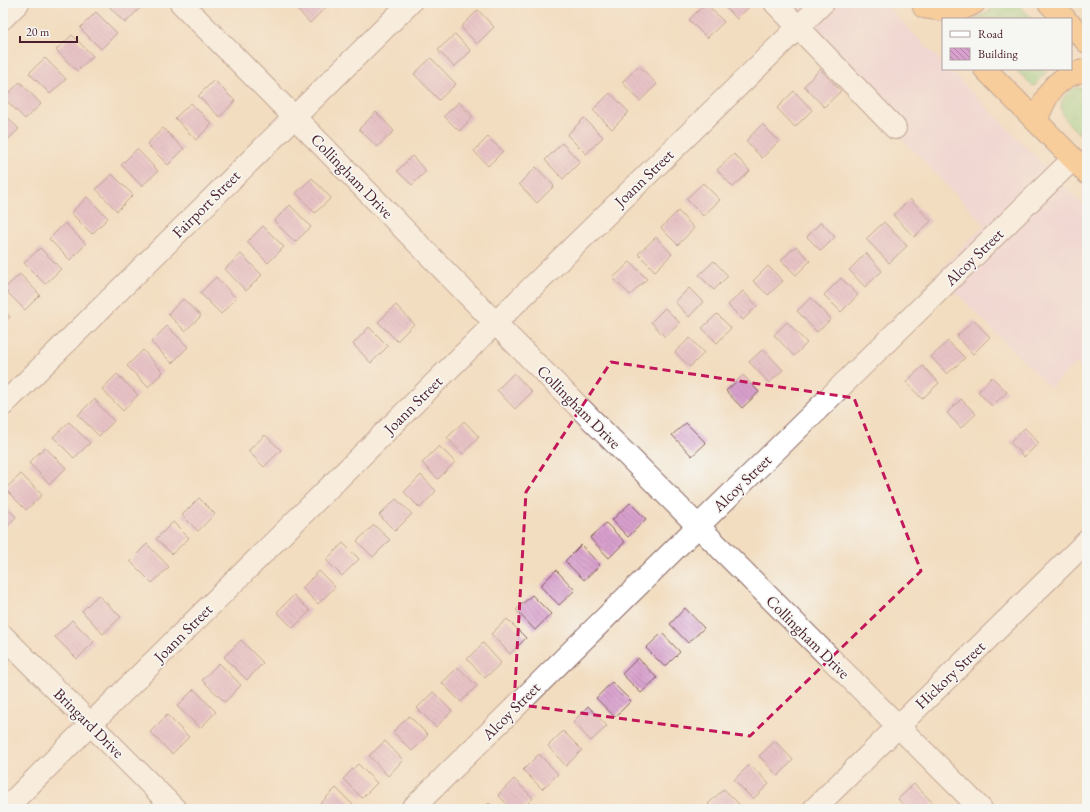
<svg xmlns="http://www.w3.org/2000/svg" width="1090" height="812" font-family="'EB Garamond',serif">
	<defs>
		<pattern id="grass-tufts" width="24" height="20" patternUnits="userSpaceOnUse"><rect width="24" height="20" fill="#8fd48d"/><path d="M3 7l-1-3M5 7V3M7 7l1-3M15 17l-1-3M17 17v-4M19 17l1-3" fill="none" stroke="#7db67a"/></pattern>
		<pattern id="building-back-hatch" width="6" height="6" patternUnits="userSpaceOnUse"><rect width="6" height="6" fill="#d8a0cd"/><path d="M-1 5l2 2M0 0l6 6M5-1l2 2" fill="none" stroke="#b182a7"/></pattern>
	</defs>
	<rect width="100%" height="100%" fill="#f6f6f2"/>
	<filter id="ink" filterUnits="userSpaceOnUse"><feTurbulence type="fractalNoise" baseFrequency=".025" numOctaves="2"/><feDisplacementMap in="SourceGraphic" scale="8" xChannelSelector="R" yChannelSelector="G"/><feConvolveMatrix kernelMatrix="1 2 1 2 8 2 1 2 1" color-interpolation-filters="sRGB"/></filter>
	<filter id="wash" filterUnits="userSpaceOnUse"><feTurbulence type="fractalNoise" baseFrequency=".012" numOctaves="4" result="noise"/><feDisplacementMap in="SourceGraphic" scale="16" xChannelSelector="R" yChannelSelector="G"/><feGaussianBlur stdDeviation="0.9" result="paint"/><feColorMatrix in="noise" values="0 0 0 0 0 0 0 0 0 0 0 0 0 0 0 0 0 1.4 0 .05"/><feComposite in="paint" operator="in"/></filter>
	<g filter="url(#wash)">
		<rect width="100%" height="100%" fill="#f2ddc0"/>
		<polygon fill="#eed0e7" points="771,3 883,3 943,63 943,69 949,69 1087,209 1087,374 1076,363 1050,388 937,273 985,225 788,20"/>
		<g fill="url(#grass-tufts)" stroke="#6c7a5c">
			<polygon points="998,3 1017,3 1033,19 974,19 987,13"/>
			<path d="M1015,69H1049C1043,74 1040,82 1034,86L1032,85Z"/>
			<path d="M1075,88H1082L1087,89V141C1077,131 1056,116 1062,101C1065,94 1069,91 1075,88Z"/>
		</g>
		<g id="blocks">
			<g fill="url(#building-back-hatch)">
				<polygon points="106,3 137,3 141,7 125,23"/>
				<polygon points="291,3 324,3 327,6 310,23"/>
				<polygon points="706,3 724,22 707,38 689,20"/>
				<polygon points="721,3 753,3 737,19"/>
				<polygon points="478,10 494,27 477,44 461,27"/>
				<polygon points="96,12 117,33 101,49 80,28"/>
				<polygon points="455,34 471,51 454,67 438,50"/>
				<polygon points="72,35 93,56 77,71 56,50"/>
				<polygon points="45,58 66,79 50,94 29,73"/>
				<polygon points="431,58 456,84 439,100 414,74"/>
				<polygon points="639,66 657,84 640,101 622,82"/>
				<polygon points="820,69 841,91 824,107 804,86"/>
				<polygon points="214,80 235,101 220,117 198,96"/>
				<polygon points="20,82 41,104 25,119 4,98"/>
				<polygon points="794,91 812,110 795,127 777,108"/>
				<polygon points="610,93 629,112 612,129 593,110"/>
				<polygon points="459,102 473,117 459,131 444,116"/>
				<polygon points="191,103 212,124 196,140 175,118"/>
				<polygon points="376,112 394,131 377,147 359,129"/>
				<polygon points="3,113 19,129 3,144"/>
				<polygon points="584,118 603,137 586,154 567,135"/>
				<polygon points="762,124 779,141 762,158 746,141"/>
				<polygon points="163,128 184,149 168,165 147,144"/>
				<polygon points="488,137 503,151 488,166 474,151"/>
				<polygon points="562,143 580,162 563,179 545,160"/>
				<polygon points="137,149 158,171 142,186 121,165"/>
				<polygon points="734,154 750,171 733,187 717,170"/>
				<polygon points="412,156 426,171 412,185 397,171"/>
				<polygon points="536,167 554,186 537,203 519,184"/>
				<polygon points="112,174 133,195 117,211 96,189"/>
				<polygon points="312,178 331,198 315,213 296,193"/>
				<polygon points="703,183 720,200 703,216 686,199"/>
				<polygon points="87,197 108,218 92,234 71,213"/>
				<polygon points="910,199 931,221 914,237 893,215"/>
				<polygon points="290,205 311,227 295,242 274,221"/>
				<polygon points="678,211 694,228 678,245 661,228"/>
				<polygon points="821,222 835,237 821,251 807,237"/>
				<polygon points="884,222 907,246 889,263 866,239"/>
				<polygon points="65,223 86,244 70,260 49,239"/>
				<polygon points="263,226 284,247 268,263 247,242"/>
				<polygon points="656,237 672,254 655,271 638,254"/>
				<polygon points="796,246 810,261 796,275 781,260"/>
				<polygon points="40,248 61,269 45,284 24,263"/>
				<polygon points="866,253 882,271 865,287 849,270"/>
				<polygon points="241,254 262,275 246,291 225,269"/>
				<polygon points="714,261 728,276 714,290 699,275"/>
				<polygon points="630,262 647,279 630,295 613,278"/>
				<polygon points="768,266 783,281 768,295 753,281"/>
				<polygon points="20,274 40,295 25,310 4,289"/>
				<polygon points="216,277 236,298 221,314 200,293"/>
				<polygon points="841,278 858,295 841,312 824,295"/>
				<polygon points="689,288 703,302 689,317 675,302"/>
				<polygon points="743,291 757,306 743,320 728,305"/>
				<polygon points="811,298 831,319 817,332 797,311"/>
				<polygon points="183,299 201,316 185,331 168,314"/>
				<polygon points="396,305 414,324 397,341 378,322"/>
				<polygon points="665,308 680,323 665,337 651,322"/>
				<polygon points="3,309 10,317 3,324"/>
				<polygon points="717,314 731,328 717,343 702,328"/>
				<polygon points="974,320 990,337 973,354 957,336"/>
				<polygon points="787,322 807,343 794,356 774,335"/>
				<polygon points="167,326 188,347 172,363 151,342"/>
				<polygon points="369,327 388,346 371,363 353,344"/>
				<polygon points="690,338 704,353 690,367 675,352"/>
				<polygon points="948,341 965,358 947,374 931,357"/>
				<polygon points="763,349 783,370 769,383 749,362"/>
				<polygon points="143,350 163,372 148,387 127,366"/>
				<polygon points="923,366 939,383 922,399 906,382"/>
				<polygon points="514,373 532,392 515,409 497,390"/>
				<polygon points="117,374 138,395 123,411 102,389"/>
				<polygon points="743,375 759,392 742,408 726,391"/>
				<polygon points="992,377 1007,392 992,406 978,392"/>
				<polygon points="94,399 114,421 99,436 78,415"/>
				<polygon points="961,399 976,414 961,428 947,413"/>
				<polygon points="464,421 479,437 463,454 447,438"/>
				<polygon points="69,422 90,443 74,458 53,437"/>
				<polygon points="686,423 706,443 692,456 672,435"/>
				<polygon points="1025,428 1039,443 1024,457 1010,442"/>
				<polygon points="265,435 281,450 264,467 248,451"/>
				<polygon points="439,446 455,462 438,479 422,463"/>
				<polygon points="45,447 66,468 50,484 29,463"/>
				<polygon points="21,474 42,495 26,510 5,489"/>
				<polygon points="421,475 436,491 420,508 404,492"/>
				<polygon points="199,498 215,514 198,531 182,515"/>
				<polygon points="396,499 412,514 395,531 379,515"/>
				<polygon points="630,503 646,519 628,537 612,520"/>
				<polygon points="3,504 16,517 3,530"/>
				<polygon points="173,522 189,538 172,554 156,539"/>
				<polygon points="606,523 625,542 609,558 590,538"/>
				<polygon points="374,525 390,540 373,557 357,541"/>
				<polygon points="343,543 359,559 342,576 326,560"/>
				<polygon points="147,544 169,567 152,583 130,561"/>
				<polygon points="581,545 600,565 584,580 565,561"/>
				<polygon points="556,570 575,590 559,605 540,586"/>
				<polygon points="319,571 335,587 318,604 302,588"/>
				<polygon points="98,595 121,617 103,634 82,611"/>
				<polygon points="294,595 310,611 293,628 277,612"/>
				<polygon points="532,595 551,614 535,630 516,610"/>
				<polygon points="685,608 704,628 688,643 670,624"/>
				<polygon points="507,619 526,638 510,654 491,634"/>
				<polygon points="72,620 94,642 77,659 55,637"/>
				<polygon points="662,633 680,652 665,667 646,648"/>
				<polygon points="241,640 263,663 247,680 224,657"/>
				<polygon points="483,643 501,663 485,678 467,659"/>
				<polygon points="638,658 657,678 641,693 622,674"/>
				<polygon points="219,663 241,685 225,702 202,680"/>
				<polygon points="458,667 477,686 461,702 442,683"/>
				<polygon points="612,682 631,701 615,717 596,698"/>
				<polygon points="194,689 216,712 200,728 177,706"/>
				<polygon points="433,692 452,711 436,727 417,708"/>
				<polygon points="588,706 607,726 591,741 573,722"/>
				<polygon points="167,715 189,737 172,754 150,732"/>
				<polygon points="409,716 428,735 412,751 393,732"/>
				<polygon points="563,731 582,750 566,766 548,746"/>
				<polygon points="385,741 403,760 388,776 369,756"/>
				<polygon points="775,741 793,760 778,776 759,756"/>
				<polygon points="539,754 558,774 542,789 523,770"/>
				<polygon points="358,764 377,783 362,798 343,779"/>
				<polygon points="750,764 769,784 753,799 734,780"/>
				<polygon points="514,779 533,798 522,809 512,809 498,795"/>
				<polygon points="914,784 933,803 927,809 907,809 898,799"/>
				<polygon points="336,788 355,807 354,809 325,809 320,804"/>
				<polygon points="724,789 744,809 713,809 708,804"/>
				<polygon points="489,803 495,809 483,809"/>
			</g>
		</g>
	</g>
	<g filter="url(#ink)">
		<use href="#blocks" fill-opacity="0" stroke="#85625f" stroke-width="1"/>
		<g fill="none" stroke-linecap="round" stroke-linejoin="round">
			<g stroke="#85625f" stroke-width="24">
				<g id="minor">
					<polyline points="181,3 316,139 511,339 981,809"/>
					<polyline points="775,3 895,128"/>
					<polyline points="3,18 18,3"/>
					<polyline points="3,405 410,3"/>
					<polyline points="3,636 175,809"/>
					<polyline points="5,809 482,336 823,3"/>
					<polyline points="412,809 684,540 1073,159"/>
					<polyline points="814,809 1087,541"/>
				</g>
			</g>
			<g stroke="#85625f" stroke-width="24">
				<g id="highway">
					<polyline points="1049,3 1065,19"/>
					<polyline points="924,7 946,10 962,9 974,3"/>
					<polyline points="1071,25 1087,42"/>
					<polyline points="985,69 1087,173"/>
					<path d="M1036,121C1047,93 1055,76 1087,70"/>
				</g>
			</g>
			<use href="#minor" stroke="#fff" stroke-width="22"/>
			<use href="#highway" stroke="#ffbb71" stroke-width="22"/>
		</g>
	</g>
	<path d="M0 0H1090V812H0ZM611,362L854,398L921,571L750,736L514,704L526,492Z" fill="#f2ddc0" fill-opacity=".55" fill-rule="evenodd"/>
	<path fill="none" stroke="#c2185b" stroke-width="3" stroke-dasharray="8 5" stroke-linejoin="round" d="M611,362L854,398L921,571L750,736L514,704L526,492Z"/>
	<g text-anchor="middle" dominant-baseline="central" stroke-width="3.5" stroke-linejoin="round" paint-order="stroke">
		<g font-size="16" fill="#4a1f2b" stroke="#f6f6f2">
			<text transform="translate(352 176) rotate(46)">Collingham Drive</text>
			<text transform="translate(644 178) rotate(-44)">Joann Street</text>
			<text transform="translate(206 204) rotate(-45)">Fairport Street</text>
			<text transform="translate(974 257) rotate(-44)">Alcoy Street</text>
			<text transform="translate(413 405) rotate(-45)">Joann Street</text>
			<text transform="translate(579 407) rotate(45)">Collingham Drive</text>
			<text transform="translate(742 483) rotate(-44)">Alcoy Street</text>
			<text transform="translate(183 633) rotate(-45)">Joann Street</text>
			<text transform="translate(808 637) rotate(45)">Collingham Drive</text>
			<text transform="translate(950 675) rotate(-44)">Hickory Street</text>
			<text transform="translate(511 711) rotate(-45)">Alcoy Street</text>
			<text transform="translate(89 723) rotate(45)">Bringard Drive</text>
		</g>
	</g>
	<rect width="1090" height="812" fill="none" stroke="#f6f6f2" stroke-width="16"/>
	<rect x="942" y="18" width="130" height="52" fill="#f6f6f2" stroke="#b1a0a2"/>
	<rect x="950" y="31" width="20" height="6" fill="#ffffff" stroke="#b1a0a2"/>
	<text x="978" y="38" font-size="12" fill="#4a1f2b">Road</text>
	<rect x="950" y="48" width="20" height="12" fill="url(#building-back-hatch)" stroke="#b1a0a2"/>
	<text x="978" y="58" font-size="12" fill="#4a1f2b">Building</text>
	<path d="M20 36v6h57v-6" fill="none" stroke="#4a1f2b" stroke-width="2"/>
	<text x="26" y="36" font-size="12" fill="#4a1f2b" stroke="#f6f6f2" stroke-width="3" paint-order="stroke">20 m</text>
</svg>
